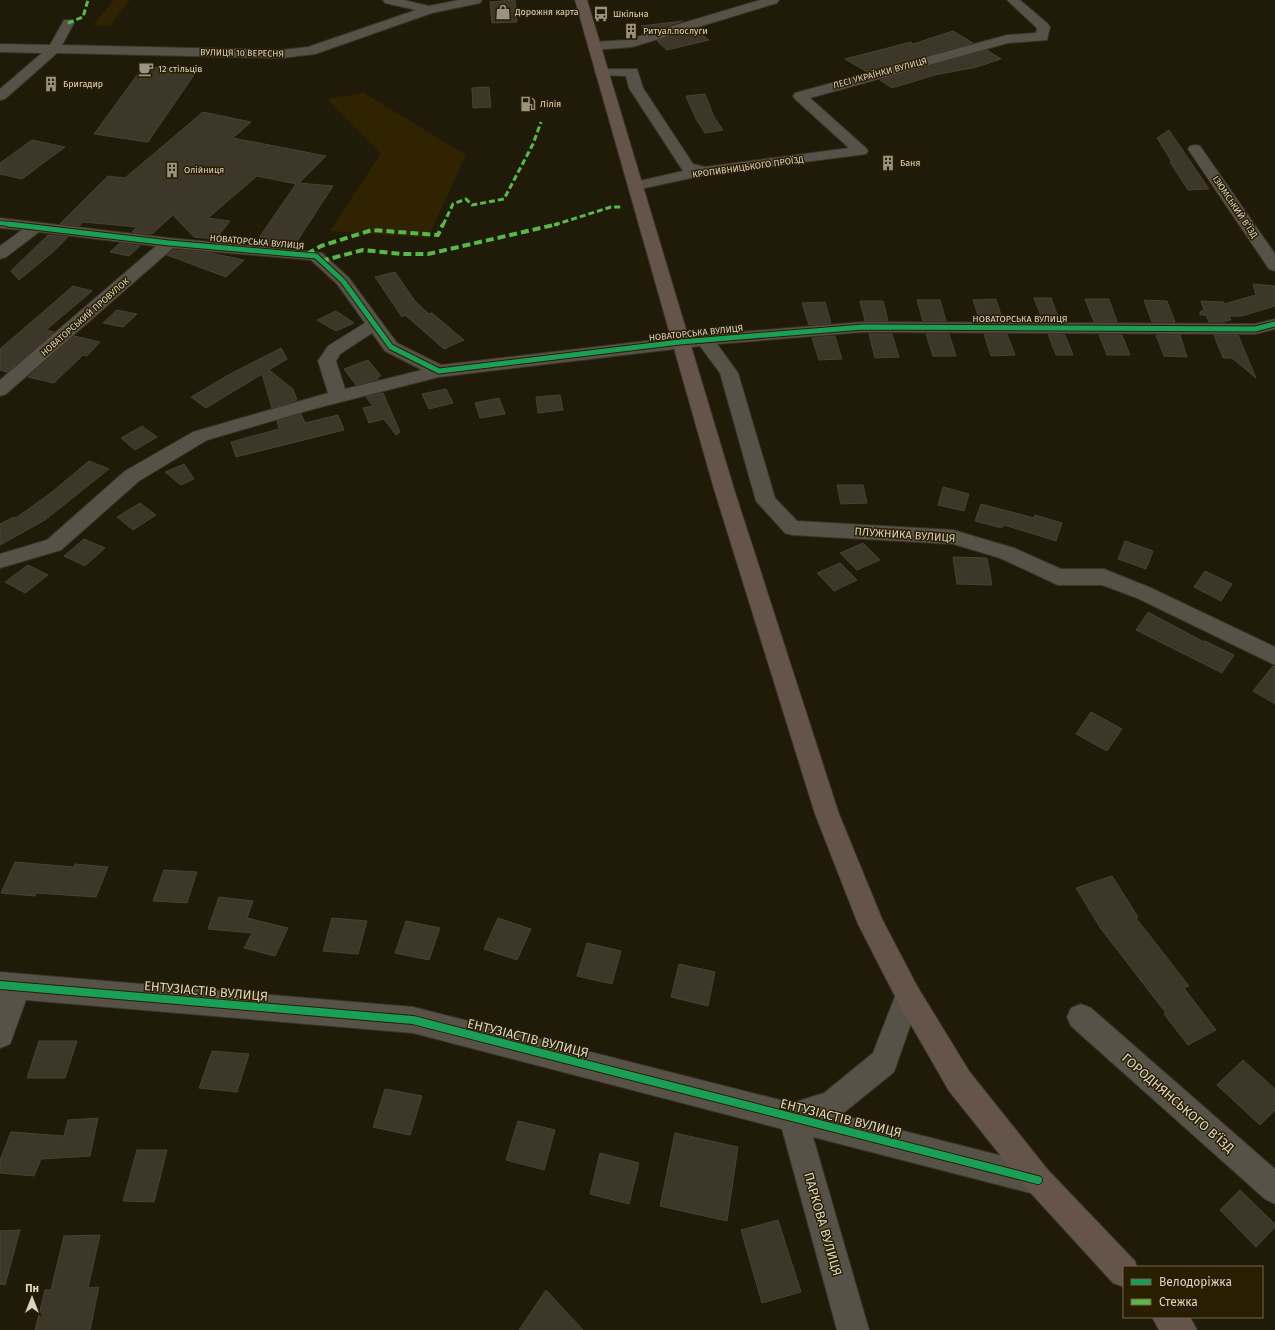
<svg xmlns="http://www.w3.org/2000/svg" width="1275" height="1330" font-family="'Fira Sans',sans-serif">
	<rect width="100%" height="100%" fill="#201a09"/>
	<g fill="#302301">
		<polygon points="114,0 130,0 110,26 93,25"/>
		<polygon points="364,93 466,155 428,238 330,231 381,153 327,99"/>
	</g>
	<g fill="#3d372a" stroke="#484234">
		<polygon points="515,0 517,22 492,23 490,2"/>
		<polygon points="683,21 647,32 641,26"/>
		<polygon points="695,29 709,40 667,50 657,41"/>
		<polygon points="953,31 973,43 867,72 845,59 880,50 911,42 913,44"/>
		<polygon points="987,50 1001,59 977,67 935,75 892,88 880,80"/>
		<polygon points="143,67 198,69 148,142 94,134"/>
		<polygon points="489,87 491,107 473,108 472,88"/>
		<polygon points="705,94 714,117 723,130 705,133 696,119 686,96"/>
		<polygon points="203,112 251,122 233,138 326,156 299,183 333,186 292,249 254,245 296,184 257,176 208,218 230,221 216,239 194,237 173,215 152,234 132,232 137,227 83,222 79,226 60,224 108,176 125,178"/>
		<polygon points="1169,130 1209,189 1188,190 1170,162 1172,162 1157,138"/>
		<polygon points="32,140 65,147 22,179 0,174 0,163"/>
		<polygon points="48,235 68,237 53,252 19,280 11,271"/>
		<polygon points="120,243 140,246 129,256 110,252"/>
		<polygon points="174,250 206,252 244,260 226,277 167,255"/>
		<polygon points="395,272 415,301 429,314 432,313 464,340 444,349 405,315 402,317 375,277"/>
		<polygon points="1253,284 1275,286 1275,306 1242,316 1229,316 1231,320 1222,322 1209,322 1206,315 1200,315 1200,312 1204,310 1201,301 1224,302 1224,304 1256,295"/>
		<polygon points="73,286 92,291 46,330 54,332 7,372 0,370 0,349"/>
		<polygon points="1034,298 1051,298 1060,322 1043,321"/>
		<polygon points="996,299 1003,321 980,321 973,300"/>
		<polygon points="1085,299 1109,299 1117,322 1094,322"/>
		<polygon points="917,300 940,300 946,321 923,321"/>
		<polygon points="1144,300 1167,301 1175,322 1152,322"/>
		<polygon points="860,301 883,301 888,321 865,321"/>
		<polygon points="825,302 831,323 809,325 802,303"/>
		<polygon points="117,310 137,314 123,327 103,323"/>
		<polygon points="336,311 354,323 336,331 317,320"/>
		<polygon points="869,334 892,334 899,357 875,358"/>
		<polygon points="926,334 949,334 956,356 933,356"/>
		<polygon points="984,334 1007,334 1015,355 991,356"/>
		<polygon points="1048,334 1065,335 1073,355 1056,355"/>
		<polygon points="1099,335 1122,335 1130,355 1107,355"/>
		<polygon points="1156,335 1180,335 1187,357 1164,356"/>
		<polygon points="1214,335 1238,335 1256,378 1232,358 1223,358"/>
		<polygon points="74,336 100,342 87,356 83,355 54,383 28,377"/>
		<polygon points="835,336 842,359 819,360 812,338"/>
		<polygon points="281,348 287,359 269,370 293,389 297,400 272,408 262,374 206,408 191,397 232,373"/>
		<polygon points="368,360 381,376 377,377 378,379 356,385 344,369"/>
		<polygon points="446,389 453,403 429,409 422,394"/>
		<polygon points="383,393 400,432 396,435 384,419 369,423 363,408 373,406 366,397"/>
		<polygon points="560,395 563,410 538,413 536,397"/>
		<polygon points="499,398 505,414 480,418 475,403"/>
		<polygon points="301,414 305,423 338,415 344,430 236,457 231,442 279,429 277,421"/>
		<polygon points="142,426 157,437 135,450 121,438"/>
		<polygon points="89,461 109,469 45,520 0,545 0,524 14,517 16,518 52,492"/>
		<polygon points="184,464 194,479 181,485 165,472"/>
		<polygon points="837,485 863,485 867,503 841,504"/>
		<polygon points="943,487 969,494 964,511 938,505"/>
		<polygon points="140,503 156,515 133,530 117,517"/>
		<polygon points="981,504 1034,518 1035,515 1062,523 1056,541 1004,525 1002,528 975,521"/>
		<polygon points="84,539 105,548 85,566 64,556"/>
		<polygon points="1125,541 1153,551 1146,569 1118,559"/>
		<polygon points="863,543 880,560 857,570 840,553"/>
		<polygon points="953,557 987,558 992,585 957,584"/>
		<polygon points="840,563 857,580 834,591 817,573"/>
		<polygon points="28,565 48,575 25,593 5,582"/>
		<polygon points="1205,571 1232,584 1221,601 1194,587"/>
		<polygon points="1148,612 1204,642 1205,641 1234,655 1222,673 1136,630"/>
		<polygon points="1273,666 1275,666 1275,704 1253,691"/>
		<polygon points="1091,712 1122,729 1107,751 1076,734"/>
		<polygon points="15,862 74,867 75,864 108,867 96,897 36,893 35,896 1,893"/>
		<polygon points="164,870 197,872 187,903 153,901"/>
		<polygon points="1112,876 1138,917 1136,918 1189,986 1184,988 1216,1030 1188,1045 1164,1014 1166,1013 1101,929 1076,888"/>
		<polygon points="219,897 253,901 247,918 288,928 275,956 244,948 252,933 208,929"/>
		<polygon points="332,918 367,921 358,954 323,951"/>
		<polygon points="498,918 531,929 517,960 484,949"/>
		<polygon points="406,921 440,928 429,960 395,953"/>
		<polygon points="587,943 621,951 612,984 577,976"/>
		<polygon points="679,964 715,972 708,1006 671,997"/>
		<polygon points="39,1041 77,1041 65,1078 27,1078"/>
		<polygon points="212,1051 249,1054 237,1092 199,1088"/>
		<polygon points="1243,1060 1275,1089 1275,1110 1260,1125 1217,1085"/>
		<polygon points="385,1089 422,1096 410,1135 373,1127"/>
		<polygon points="98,1118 90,1156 41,1159 34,1176 0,1173 0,1160 11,1132 64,1136 68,1120"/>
		<polygon points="518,1121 555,1130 544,1170 506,1160"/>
		<polygon points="675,1133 738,1147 727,1221 660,1206"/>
		<polygon points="137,1150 167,1150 154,1202 123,1201"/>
		<polygon points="600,1153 639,1163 629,1204 590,1194"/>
		<polygon points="1240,1190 1275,1224 1275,1227 1256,1247 1220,1210"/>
		<polygon points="778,1220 801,1292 762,1303 741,1230"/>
		<polygon points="20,1230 5,1285 0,1284 0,1231"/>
		<polygon points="100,1235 88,1288 99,1287 90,1330 35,1330 45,1290 51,1290 64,1236"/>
		<polygon points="546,1290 583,1330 519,1330"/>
	</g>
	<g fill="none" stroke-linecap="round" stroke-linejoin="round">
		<g stroke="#383329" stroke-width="2">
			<g id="street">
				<polygon points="383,0 404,0 429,6 459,0 482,0 480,3 432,13 315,54 282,58 57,53 5,99 0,100 0,89 42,53 0,52 0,44 50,45 64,20 72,20 74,23 62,45 282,50 308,47 416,10 385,3"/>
				<polygon points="760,0 779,0 777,3 632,47 594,50 589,49 588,46 589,43 594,42 626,40"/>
				<polygon points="1007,0 1020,0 1048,24 1050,27 1047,40 1008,43 810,98 866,148 868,151 866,154 705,175 636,190 631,189 629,186 631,183 683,171 629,88 626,76 597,75 595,72 597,69 637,69 643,88 693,164 705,167 849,148 795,99 793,96 795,93 1007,35 1036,33 1037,28"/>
				<polygon points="1195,145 1200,146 1275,254 1275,271 1269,269 1188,149 1190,146"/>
				<path d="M0,218L169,238L322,253L349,278L397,343L441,365L680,337L863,322L1255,324L1275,319V329L1255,334L863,332L717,344L738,373L775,498L797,521L953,530L1014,548L1061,569H1104L1151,588L1275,647V665L1137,598L1102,585H1058L1000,558L953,544L792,535L785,533L756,501L720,373L700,346L439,377L317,408L207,440L139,481L61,550L0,568V554L47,540L125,471L193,432L328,393L318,361L328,346L365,323L337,284L311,260L173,248L6,394L0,396V380L156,246L39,232L6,257L0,259V246L22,230L0,228ZM372,333L385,351L422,370L345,389L336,361L340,354Z"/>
				<polygon points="0,972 413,1007 792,1103 824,1093 873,1053 899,986 908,982 917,986 921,995 894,1072 841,1115 1038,1165 1048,1170 1053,1180 1048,1190 1038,1195 813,1137 869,1330 837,1330 782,1129 413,1033 26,1000 10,1044 0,1048"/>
				<polygon points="1081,1004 1091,1008 1275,1169 1275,1204 1265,1199 1071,1026 1067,1017 1071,1008"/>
			</g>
		</g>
		<g stroke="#383329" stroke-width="2">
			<g id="highway">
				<polygon points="575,0 587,0 734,489 839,814 882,919 917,986 969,1071 1048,1170 1135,1261 1137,1267 1124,1267 1124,1287 1113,1283 1028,1190 949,1091 899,1004 858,924 815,814 714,489"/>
				<polygon points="1152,1317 1190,1317 1197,1330 1159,1330"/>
			</g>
		</g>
		<use href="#street" fill="#575247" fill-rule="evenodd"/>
		<use href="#highway" fill="#655449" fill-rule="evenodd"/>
		<g stroke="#58b947" stroke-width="3" stroke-dasharray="6 3" stroke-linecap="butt">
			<polyline points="68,23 83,17 88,0"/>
			<polyline points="443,225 453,204 466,199 472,205 504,199 533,144 541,122"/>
			<polyline points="554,225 611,207 623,207"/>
		</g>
		<g stroke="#58b947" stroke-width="4" stroke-dasharray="8 4" stroke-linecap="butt">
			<polyline points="307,254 321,246 372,230 438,235 443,224"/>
			<polyline points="321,261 363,250 401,254 428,254 558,224"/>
		</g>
		<g stroke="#291e00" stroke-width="5.5">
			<polyline id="cycleway-far2" points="0,223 17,225"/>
		</g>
		<g stroke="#291e00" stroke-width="7">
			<polyline id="cycleway-far1" points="8,224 169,243 316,256 343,281 391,347 439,371 680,342 863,327 1255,329 1275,324"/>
		</g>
		<g stroke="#291e00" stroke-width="10">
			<polyline id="cycleway" points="0,985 413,1020 1038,1180"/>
		</g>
		<use href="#cycleway-far2" stroke="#1a9f57" stroke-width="4"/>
		<use href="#cycleway-far1" stroke="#1a9f57" stroke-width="5"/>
		<use href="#cycleway" stroke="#1a9f57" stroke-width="8"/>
	</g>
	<defs>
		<g id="shop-bare" transform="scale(1.2)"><path d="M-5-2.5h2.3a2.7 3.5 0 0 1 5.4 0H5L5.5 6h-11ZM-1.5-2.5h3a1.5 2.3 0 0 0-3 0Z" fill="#9a9382" stroke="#291e00" stroke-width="2.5" paint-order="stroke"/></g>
		<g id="bus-bare" transform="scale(1.2)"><path d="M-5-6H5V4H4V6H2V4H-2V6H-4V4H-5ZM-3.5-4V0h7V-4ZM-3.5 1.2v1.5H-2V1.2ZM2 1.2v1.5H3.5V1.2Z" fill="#9a9382" stroke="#291e00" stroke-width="2.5" paint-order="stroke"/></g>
		<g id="building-bare" transform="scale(1.2)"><path d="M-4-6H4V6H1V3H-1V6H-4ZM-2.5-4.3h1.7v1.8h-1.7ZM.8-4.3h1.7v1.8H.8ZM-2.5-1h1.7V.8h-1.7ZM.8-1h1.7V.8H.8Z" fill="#9a9382" stroke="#291e00" stroke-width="2.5" paint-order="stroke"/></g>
		<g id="cafe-bare" transform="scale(1.2)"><path d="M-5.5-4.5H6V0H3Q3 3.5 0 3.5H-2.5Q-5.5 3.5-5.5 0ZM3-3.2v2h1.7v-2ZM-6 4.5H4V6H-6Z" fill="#9a9382" stroke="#291e00" stroke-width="2.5" paint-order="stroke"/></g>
		<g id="fuel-bare" transform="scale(1.2)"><path d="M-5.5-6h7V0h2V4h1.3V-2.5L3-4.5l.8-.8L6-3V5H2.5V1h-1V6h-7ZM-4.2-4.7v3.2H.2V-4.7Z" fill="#9a9382" stroke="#291e00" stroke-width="2.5" paint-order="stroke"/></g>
	</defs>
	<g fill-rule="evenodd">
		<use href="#shop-bare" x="503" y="12"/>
		<use href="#bus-bare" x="601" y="14"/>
		<use href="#building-bare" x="631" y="31"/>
		<use href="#cafe-bare" x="146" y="69"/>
		<use href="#building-bare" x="51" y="84"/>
		<use href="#fuel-bare" x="528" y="104"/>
		<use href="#building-bare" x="888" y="163"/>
		<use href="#building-bare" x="172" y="170"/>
	</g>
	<g text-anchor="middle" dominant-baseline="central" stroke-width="3" stroke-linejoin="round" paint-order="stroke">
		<g font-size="9" fill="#dcd4c3" stroke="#291e00" text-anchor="start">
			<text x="515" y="12">Дорожня карта</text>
			<text x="613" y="14">Шкільна</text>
			<text x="643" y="31">Ритуал.послуги</text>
			<text x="158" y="69">12 стільців</text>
			<text x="63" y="84">Бригадир</text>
			<text x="540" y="104">Лілія</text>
			<text x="900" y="163">Баня</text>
			<text x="184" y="170">Олійниця</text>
		</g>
		<g font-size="9" fill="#dcd4c3" stroke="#291e00">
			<text transform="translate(242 53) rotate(1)">ВУЛИЦЯ 10 ВЕРЕСНЯ</text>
			<text transform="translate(880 73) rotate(-15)">ЛЕСІ УКРАЇНКИ ВУЛИЦЯ</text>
			<text transform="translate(748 167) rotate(-8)">КРОПИВНИЦЬКОГО ПРОЇЗД</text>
			<text transform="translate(1235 207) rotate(56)">ІЗЮМСЬКИЙ В’ЇЗД</text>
			<text transform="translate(257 242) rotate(5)">НОВАТОРСЬКА ВУЛИЦЯ</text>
			<text transform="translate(85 317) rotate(-41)">НОВАТОРСЬКИЙ ПРОВУЛОК</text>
			<text x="1020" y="319">НОВАТОРСЬКА ВУЛИЦЯ</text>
			<text transform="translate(696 333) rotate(-6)">НОВАТОРСЬКА ВУЛИЦЯ</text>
		</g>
		<g font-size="11" fill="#dcd4c3" stroke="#291e00">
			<text transform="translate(905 535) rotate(4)">ПЛУЖНИКА ВУЛИЦЯ</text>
		</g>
		<g font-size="13" fill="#dcd4c3" stroke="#291e00">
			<text transform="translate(206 991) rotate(5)">ЕНТУЗІАСТІВ ВУЛИЦЯ</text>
			<text transform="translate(528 1038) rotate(14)">ЕНТУЗІАСТІВ ВУЛИЦЯ</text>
			<text transform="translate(1178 1103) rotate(41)">ГОРОДНЯНСЬКОГО В’ЇЗД</text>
			<text transform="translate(841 1118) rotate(14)">ЕНТУЗІАСТІВ ВУЛИЦЯ</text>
			<text transform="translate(823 1224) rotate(74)">ПАРКОВА ВУЛИЦЯ</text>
		</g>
	</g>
	<rect x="1123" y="1266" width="140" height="52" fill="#291e00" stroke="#71674e"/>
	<rect x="1131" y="1279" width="20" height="6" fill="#1a9f57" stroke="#71674e"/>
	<text x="1159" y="1286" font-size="12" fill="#dcd4c3">Велодоріжка</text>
	<rect x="1131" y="1299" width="20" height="6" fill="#58b947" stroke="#71674e"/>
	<text x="1159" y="1306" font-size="12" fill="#dcd4c3">Стежка</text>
	<g transform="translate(32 1298)" stroke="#291e00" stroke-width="3" paint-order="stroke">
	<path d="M0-3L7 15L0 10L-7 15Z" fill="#dcd4c3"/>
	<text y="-6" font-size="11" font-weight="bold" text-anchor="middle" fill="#dcd4c3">Пн</text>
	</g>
</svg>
